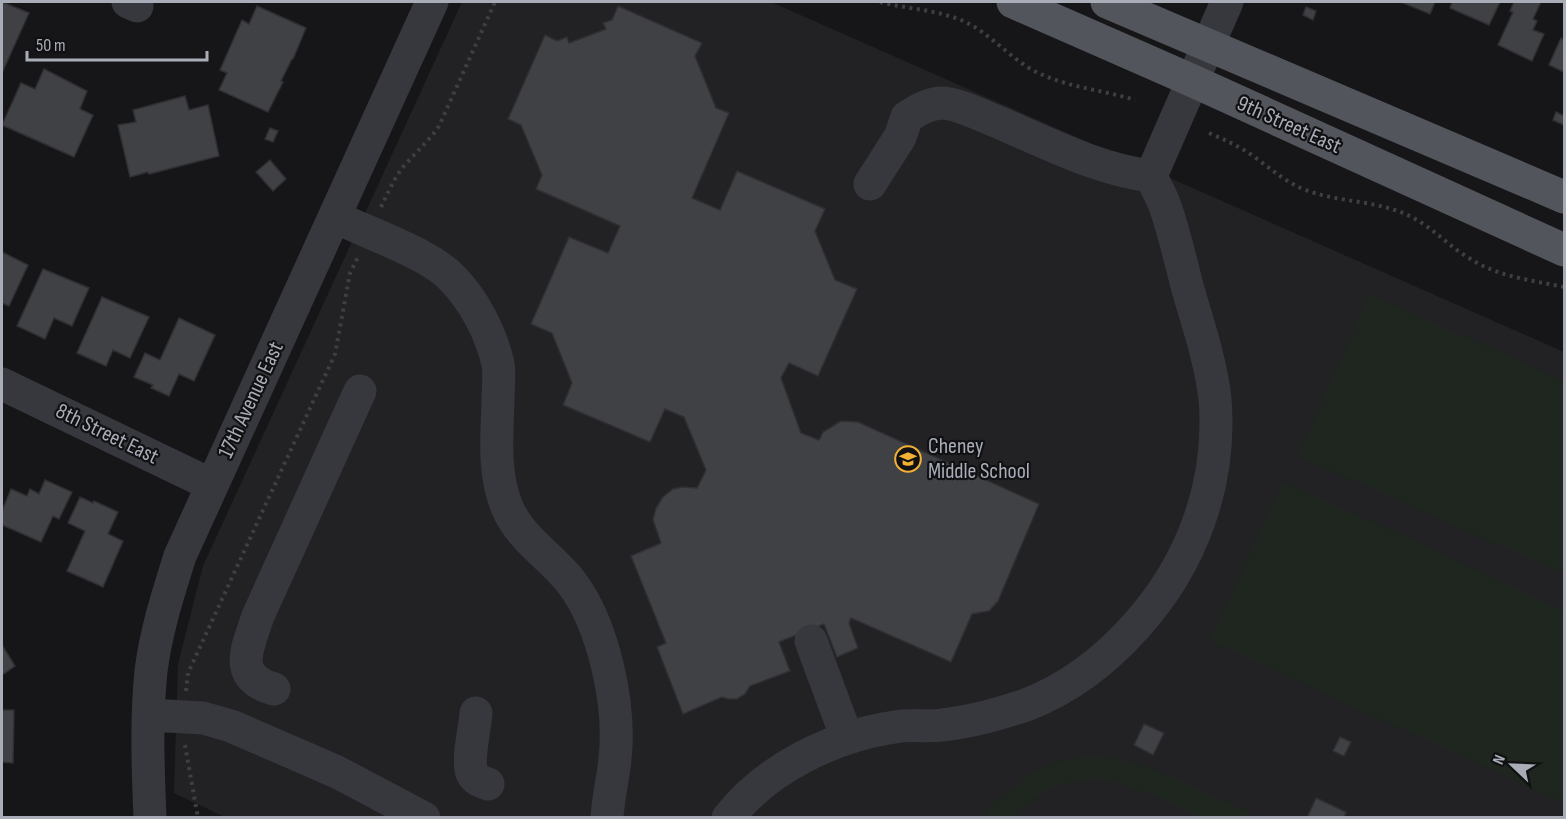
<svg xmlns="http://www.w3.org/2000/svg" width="1566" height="819" font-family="'Sofia Sans Condensed',sans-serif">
	<rect width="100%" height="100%" fill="#161618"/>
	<polygon fill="#222225" points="462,2 771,2 1564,352 1564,817 227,818 174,793 178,664 203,566"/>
	<g fill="#1e261f">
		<polygon points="1370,294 1564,381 1564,574 1298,456"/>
		<polygon points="1283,481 1564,610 1564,803 1210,641"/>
		<path d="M1099,756C1151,761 1210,795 1259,817C1241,818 1220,819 1203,818C1189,815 1173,805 1160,799C1100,771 1063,770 1012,817H981C1012,782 1050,756 1099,756Z"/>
	</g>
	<g fill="#404145" stroke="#303034" stroke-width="1.5">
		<polygon points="2,2 29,13 2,73"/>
		<polygon points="1401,2 1435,2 1430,14"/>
		<polygon points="1452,2 1500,2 1489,25 1450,8"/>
		<polygon points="1514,2 1541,2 1533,19 1537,21 1533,30 1544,34 1532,61 1498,45 1513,12 1510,11"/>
		<polygon points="257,6 306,28 293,59 292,59 281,81 283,82 268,112 219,90 227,73 220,70 242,20 249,24"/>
		<polygon points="618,6 702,43 695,56 716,108 729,113 692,198 720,210 737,171 825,209 815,231 835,280 857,289 818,376 789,363 781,378 801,433 819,440 823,432 841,421 858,422 1039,504 998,601 989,611 972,614 951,662 851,618 849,623 858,648 837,657 824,624 779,642 790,671 750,686 745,694 737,699 728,699 722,697 683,714 657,647 666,643 631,556 661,543 653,520 656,508 663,497 673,489 682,487 697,488 706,470 684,417 665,409 650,442 563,405 572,383 552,333 531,324 569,237 608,253 620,226 536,189 542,175 521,125 508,119 545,35 557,41 567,37 569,43 606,29 603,23 612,20"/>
		<polygon points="1306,7 1316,11 1313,20 1303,15"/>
		<polygon points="1561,38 1564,40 1564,72 1549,65"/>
		<polygon points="44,69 87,91 80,109 93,115 74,157 2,125 21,83 35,89"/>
		<polygon points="185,96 189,110 208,105 219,156 149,174 148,172 130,177 118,125 136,122 133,110"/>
		<polygon points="1556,112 1564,116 1564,125 1553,120"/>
		<polygon points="270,128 278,131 273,142 265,139"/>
		<polygon points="270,160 286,179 273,191 256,172"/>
		<polygon points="2,252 28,265 9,306 2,303"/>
		<polygon points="43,269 89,288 72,326 54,318 45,339 17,326"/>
		<polygon points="102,297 149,317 130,358 113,350 106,366 77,353"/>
		<polygon points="179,318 215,335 194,381 179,374 169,396 151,388 153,385 134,377 145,353 160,360"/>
		<polygon points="45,480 72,492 59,519 53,516 41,542 2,525 2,511 11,489 27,496 30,489 39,494"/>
		<polygon points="80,497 93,503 94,501 118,512 108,534 123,541 103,587 67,571 85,531 68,523"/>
		<polygon points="2,645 15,666 2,675"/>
		<polygon points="2,710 14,710 13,763 2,762"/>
		<polygon points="1144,724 1164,733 1153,755 1134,745"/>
		<polygon points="1340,737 1351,742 1344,756 1333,751"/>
		<polygon points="1316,798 1346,812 1344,818 1307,818"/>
	</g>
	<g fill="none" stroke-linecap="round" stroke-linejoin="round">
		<g stroke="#3d3f44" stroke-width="4" stroke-dasharray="3 4.5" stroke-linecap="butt">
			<path d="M880,2C907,9 933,9 961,20C987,31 1005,53 1029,68C1061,87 1100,89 1135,100"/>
			<path d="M1209,133C1225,140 1239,146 1253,156C1270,168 1284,181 1303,189C1340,204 1382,199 1417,220C1436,231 1450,247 1469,258C1498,277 1531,280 1564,287"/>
			<path d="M381,207C388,193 394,178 404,166C416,152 429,141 439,126L495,2"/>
			<polyline points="186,691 188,673 335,354 350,273 358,257"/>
			<polyline points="185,745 198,818"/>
		</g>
		<g stroke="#37383d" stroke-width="33">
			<polyline points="128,2 137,6"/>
			<path d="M870,184L900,137L907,117C918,110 928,104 941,103C957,103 983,116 998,122C1047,143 1097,169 1151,176"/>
			<path d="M335,217C366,232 429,254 451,277C474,300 491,333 498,364C500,375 498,389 498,400C497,437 493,473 507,507C520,539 551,556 571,582C604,625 621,706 615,759C613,779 608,798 607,818"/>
			<polyline points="2,384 212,485"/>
			<polyline points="811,641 847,738"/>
			<path d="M274,689C231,677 248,647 258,616L360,391"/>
			<path d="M476,713C475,728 467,760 472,773C475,780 482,782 488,784"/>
			<polyline points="149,715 203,718 231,726 337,772 424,818"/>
			<path d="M150,818C148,769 146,720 151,671C156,631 168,594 180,556L432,2"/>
			<path d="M728,818C767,768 833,736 895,727C911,724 927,727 942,725C970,722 999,714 1026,705C1070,688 1105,661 1136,626C1192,564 1222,483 1215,399C1211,363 1199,327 1189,293C1181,264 1175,234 1165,206C1161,195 1155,185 1151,176L1227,2"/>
		</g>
		<g stroke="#53555c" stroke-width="33">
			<polyline points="1013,2 1193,81 1564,250"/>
			<polyline points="1107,2 1564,197"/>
		</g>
	</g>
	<defs>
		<g id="school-ring" transform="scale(1.35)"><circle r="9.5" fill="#111113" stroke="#f2b134" stroke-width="1.5"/><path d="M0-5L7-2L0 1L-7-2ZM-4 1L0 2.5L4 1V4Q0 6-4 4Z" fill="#f2b134"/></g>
	</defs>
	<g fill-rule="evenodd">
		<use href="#school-ring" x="908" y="459"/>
	</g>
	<g text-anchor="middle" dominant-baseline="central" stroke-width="4.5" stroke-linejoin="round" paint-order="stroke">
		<g font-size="22" fill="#a8adb8" stroke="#111113">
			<text transform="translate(1289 125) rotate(24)">9th Street East</text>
			<text transform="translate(251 400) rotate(-65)">17th Avenue East</text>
			<text transform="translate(107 434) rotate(26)">8th Street East</text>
		</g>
		<g font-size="22" fill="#a8adb8" stroke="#111113" text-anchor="start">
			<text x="928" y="446">Cheney<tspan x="928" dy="25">Middle School</tspan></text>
		</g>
	</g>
	<rect width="1566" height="819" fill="none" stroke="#a8adb8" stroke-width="6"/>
	<g transform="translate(1512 765) rotate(293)" stroke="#111113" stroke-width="4.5" paint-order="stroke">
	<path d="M0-4.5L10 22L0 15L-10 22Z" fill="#a8adb8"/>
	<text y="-9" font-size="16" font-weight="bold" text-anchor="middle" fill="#a8adb8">N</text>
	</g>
	<path d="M27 51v9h180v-9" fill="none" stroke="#a8adb8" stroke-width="3"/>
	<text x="36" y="51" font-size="18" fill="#a8adb8" stroke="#111113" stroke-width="4.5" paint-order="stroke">50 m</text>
</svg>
